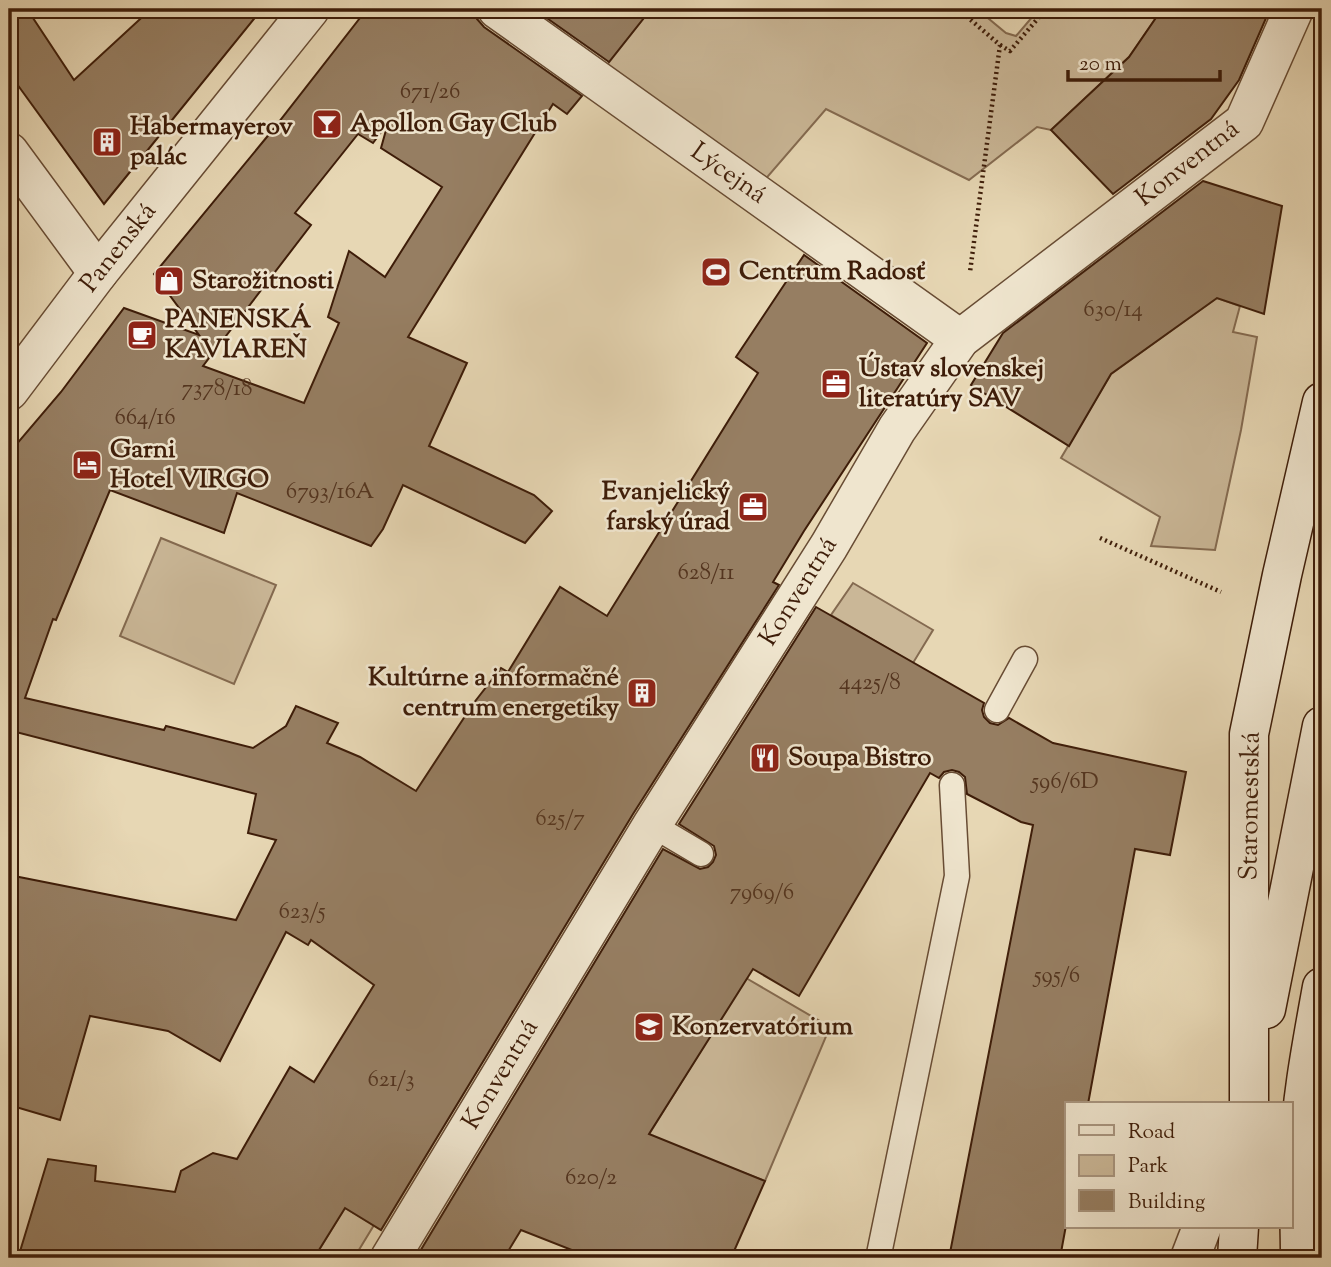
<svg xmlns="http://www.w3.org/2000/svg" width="1331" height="1267" font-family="'Sorts Mill Goudy',serif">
	<rect width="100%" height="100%" fill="#e7d7b4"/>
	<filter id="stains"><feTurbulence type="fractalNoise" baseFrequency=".00286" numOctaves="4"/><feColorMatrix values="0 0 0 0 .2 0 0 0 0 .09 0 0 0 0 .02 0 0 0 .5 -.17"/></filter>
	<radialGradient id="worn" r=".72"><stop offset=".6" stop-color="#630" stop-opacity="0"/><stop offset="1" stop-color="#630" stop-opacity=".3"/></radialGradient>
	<g fill="#cab797" stroke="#846a50" stroke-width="2">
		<polygon points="651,9 977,9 1006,33 1016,36 1039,9 1162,9 1129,57 1051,130 1037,127 969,180 826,109 763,182 603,70"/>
		<polygon points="1217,298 1240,306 1233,332 1257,337 1241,430 1215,550 1151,546 1160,517 1061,458 1111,374"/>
		<polygon points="161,538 276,585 234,684 120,636"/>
		<polygon points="853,583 933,630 913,663 831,615"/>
		<polygon points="746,978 830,1027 765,1181 648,1136"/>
		<polygon points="345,1208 374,1225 354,1258 314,1258"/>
	</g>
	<g fill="#967e62" stroke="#3e1d09" stroke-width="2" fill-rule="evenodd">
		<polygon points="9,9 27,9 74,80 151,9 262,9 104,204 9,73"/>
		<path d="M367,9H475L477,19L484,27L582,96L567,114L553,104L408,337L467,363L429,446L534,495L552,511L525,543L403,485L383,529L371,546L237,493L224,533L110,490L56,620L53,619L25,698L164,730L166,726L253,748L286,726L296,706L338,723L327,743L360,757L416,791L473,704L501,668L508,672L560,587L607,616L758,373L736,357L804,255L927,343L804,531L773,582L779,585L633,814L381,1230L345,1208L314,1258H18L48,1159L96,1166L95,1181L175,1192L181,1171L213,1153L237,1159L290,1067L314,1082L374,985L311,940L308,945L286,932L220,1061L168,1031L90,1016L60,1120L9,1105V875L236,920L276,840L248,833L256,794L12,731V728H9V453L61,392L124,308L199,335L154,274L271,132ZM388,123L381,148L442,187L385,277L349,251L328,317L339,323L304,403L203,366L311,225L295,213L358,134L373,143Z"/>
		<polygon points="534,9 651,9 609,62"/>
		<polygon points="1162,9 1270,9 1239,80 1211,119 1113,194 1051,130 1129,57"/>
		<polygon points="1203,181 1282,206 1264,314 1217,298 1111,374 1069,446 971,385 1003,333"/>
		<polygon points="816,607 984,703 982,710 984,717 990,723 998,725 1009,718 1053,743 1186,772 1170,855 1135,849 1088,1104 1067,1104 1067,1220 1060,1258 949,1258 1033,825 1021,822 967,794 965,777 959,772 952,770 944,772 939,778 930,773 799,996 753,969 649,1134 765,1181 731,1258 592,1258 521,1230 504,1258 427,1258 419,1253 663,849 700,869 708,867 713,862 716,855 714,846 679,824"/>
	</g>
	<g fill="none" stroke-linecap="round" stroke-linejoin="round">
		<g stroke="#684c34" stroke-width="27">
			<g id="service">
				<polyline points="997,710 1025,659"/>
				<polyline points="652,825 701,854"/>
				<polyline points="879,1254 957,876 952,785"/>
			</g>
		</g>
		<g stroke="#684c34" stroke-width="41">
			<g id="minor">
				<polyline points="497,9 960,339"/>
				<polyline points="9,152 98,273"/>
				<polyline points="9,391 98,273 310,9"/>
				<polyline points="390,1258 652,825 829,546 897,429 960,339 1244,122 1294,9"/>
				<polyline points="1190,1258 1202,1227"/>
			</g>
		</g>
		<g stroke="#3e1d09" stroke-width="41">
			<g id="secondary">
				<polyline points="1266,1009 1322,726"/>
				<polyline points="1249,1104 1249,734 1282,575 1322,402"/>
				<polyline points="1237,1258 1239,1227"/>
				<path d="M1300,1258C1300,1224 1298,1190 1299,1156C1301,1099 1312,1043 1322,987"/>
			</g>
		</g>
		<g stroke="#3e1d09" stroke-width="4.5" stroke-dasharray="2 3.5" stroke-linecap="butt">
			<polyline points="958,9 1000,45 970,272"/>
			<polyline points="1000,45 1010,51 1046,9"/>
			<polyline points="1100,538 1221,592"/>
		</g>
		<use href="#service" stroke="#efe5ce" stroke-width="24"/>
		<use href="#minor" stroke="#efe5ce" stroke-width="38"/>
		<use href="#secondary" stroke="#efe5ce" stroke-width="38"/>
	</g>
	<defs>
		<g id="bar-square" transform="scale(1.575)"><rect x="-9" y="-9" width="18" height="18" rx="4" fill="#8f2418" stroke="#efe5ce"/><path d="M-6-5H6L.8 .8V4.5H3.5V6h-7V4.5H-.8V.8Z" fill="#fff"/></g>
		<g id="building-square" transform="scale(1.575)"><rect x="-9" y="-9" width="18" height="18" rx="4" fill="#8f2418" stroke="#efe5ce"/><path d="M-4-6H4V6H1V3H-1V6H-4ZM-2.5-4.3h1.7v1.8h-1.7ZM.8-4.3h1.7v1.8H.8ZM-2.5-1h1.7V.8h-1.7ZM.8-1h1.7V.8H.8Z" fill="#fff"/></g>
		<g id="stadium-square" transform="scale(1.575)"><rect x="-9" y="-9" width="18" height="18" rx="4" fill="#8f2418" stroke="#efe5ce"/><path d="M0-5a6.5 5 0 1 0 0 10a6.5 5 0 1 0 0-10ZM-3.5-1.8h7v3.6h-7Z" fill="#fff"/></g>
		<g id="shop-square" transform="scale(1.575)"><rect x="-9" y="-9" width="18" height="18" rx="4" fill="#8f2418" stroke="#efe5ce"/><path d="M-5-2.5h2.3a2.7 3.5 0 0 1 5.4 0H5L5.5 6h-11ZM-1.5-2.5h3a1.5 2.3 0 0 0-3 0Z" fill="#fff"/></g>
		<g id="cafe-square" transform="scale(1.575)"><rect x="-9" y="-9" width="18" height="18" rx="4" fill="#8f2418" stroke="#efe5ce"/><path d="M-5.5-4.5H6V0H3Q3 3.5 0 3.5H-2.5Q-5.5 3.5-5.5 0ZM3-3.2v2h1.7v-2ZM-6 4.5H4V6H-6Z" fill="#fff"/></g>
		<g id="office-square" transform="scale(1.575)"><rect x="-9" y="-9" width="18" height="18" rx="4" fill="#8f2418" stroke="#efe5ce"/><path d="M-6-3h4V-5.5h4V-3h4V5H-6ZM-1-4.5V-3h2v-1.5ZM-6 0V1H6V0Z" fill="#fff"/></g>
		<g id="hotel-square" transform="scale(1.575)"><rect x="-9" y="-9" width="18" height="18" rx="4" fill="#8f2418" stroke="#efe5ce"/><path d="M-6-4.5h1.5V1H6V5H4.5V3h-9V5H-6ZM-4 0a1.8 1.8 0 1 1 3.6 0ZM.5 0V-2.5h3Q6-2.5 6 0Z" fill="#fff"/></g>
		<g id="restaurant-square" transform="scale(1.575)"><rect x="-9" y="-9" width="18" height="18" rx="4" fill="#8f2418" stroke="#efe5ce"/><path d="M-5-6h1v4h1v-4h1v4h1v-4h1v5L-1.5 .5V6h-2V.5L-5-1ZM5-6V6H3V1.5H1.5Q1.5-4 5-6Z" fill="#fff"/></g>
		<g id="university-square" transform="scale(1.575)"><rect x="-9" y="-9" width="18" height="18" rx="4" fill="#8f2418" stroke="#efe5ce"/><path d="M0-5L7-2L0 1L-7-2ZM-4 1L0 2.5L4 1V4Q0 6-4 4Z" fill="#fff"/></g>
	</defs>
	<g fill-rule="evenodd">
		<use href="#bar-square" x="327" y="124"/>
		<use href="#building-square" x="107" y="142"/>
		<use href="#stadium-square" x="716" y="272"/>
		<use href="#shop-square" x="169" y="281"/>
		<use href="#cafe-square" x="142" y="335"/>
		<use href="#office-square" x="836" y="384"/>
		<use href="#hotel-square" x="87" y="465"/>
		<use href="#office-square" x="753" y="507"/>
		<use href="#building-square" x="642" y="693"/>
		<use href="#restaurant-square" x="765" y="758"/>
		<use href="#university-square" x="649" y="1027"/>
	</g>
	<g text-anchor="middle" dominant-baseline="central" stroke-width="5" stroke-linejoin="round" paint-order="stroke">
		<g font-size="23" fill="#54351f">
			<text x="430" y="92">671/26</text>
			<text x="1113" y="310">630/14</text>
			<text x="217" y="389">7378/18</text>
			<text x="145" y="418">664/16</text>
			<text x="330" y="492">6793/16A</text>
			<text x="706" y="573">628/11</text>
			<text x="870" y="683">4425/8</text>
			<text x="1065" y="782">596/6D</text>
			<text x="560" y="819">625/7</text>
			<text x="762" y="893">7969/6</text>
			<text x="302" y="912">623/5</text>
			<text x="1057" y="976">595/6</text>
			<text x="391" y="1080">621/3</text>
			<text x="591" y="1178">620/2</text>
		</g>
		<g font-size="26" font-weight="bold" fill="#3e1d09" stroke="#efe5ce" text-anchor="start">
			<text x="350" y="124">Apollon Gay Club</text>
			<text x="130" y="127">Habermayerov<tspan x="130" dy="30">palác</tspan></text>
			<text x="739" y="272">Centrum Radosť</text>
			<text x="192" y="281">Starožitnosti</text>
			<text x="165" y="320">PANENSKÁ<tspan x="165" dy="30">KAVIAREŇ</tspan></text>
			<text x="859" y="369">Ústav slovenskej<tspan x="859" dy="30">literatúry SAV</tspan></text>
			<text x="110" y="450">Garni<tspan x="110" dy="30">Hotel VIRGO</tspan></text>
			<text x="730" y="492" text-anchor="end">Evanjelický<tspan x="730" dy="30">farský úrad</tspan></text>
			<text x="619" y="678" text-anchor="end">Kultúrne a informačné<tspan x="619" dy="30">centrum energetiky</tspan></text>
			<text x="788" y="758">Soupa Bistro</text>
			<text x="672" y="1027">Konzervatórium</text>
		</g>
		<g font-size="26" fill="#3e1d09" stroke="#efe5ce">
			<text transform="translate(1188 164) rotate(-38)">Konventná</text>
			<text transform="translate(728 174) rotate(35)">Lýcejná</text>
			<text transform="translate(119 248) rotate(-52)">Panenská</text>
			<text transform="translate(799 592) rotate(-58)">Konventná</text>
			<text transform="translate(1251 806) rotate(-89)">Staromestská</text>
			<text transform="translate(501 1075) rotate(-59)">Konventná</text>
		</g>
	</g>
	<rect width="1331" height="1267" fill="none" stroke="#e7d7b4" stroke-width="35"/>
	<rect x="10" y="10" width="1310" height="1246" fill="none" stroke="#3e1d09" stroke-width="3.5"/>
	<rect x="18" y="18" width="1296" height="1232" fill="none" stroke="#3e1d09" stroke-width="2"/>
	<rect x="1065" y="1102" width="228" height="126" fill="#efe5ce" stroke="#a8957f" stroke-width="2"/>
	<rect x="1079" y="1125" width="35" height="10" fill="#efe5ce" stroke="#a8957f" stroke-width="2"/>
	<text x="1128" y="1138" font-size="21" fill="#3e1d09">Road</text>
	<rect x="1079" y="1155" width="35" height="21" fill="#cab797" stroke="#a8957f" stroke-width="2"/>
	<text x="1128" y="1172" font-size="21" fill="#3e1d09">Park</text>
	<rect x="1079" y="1190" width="35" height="21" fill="#967e62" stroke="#a8957f" stroke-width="2"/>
	<text x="1128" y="1208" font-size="21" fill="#3e1d09">Building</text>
	<path d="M1068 70v10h152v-10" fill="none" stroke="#3e1d09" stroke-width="3.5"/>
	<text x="1079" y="70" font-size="21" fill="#3e1d09" stroke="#efe5ce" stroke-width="5" paint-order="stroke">20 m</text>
	<rect width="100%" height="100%" filter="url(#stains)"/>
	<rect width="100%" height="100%" fill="url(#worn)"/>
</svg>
